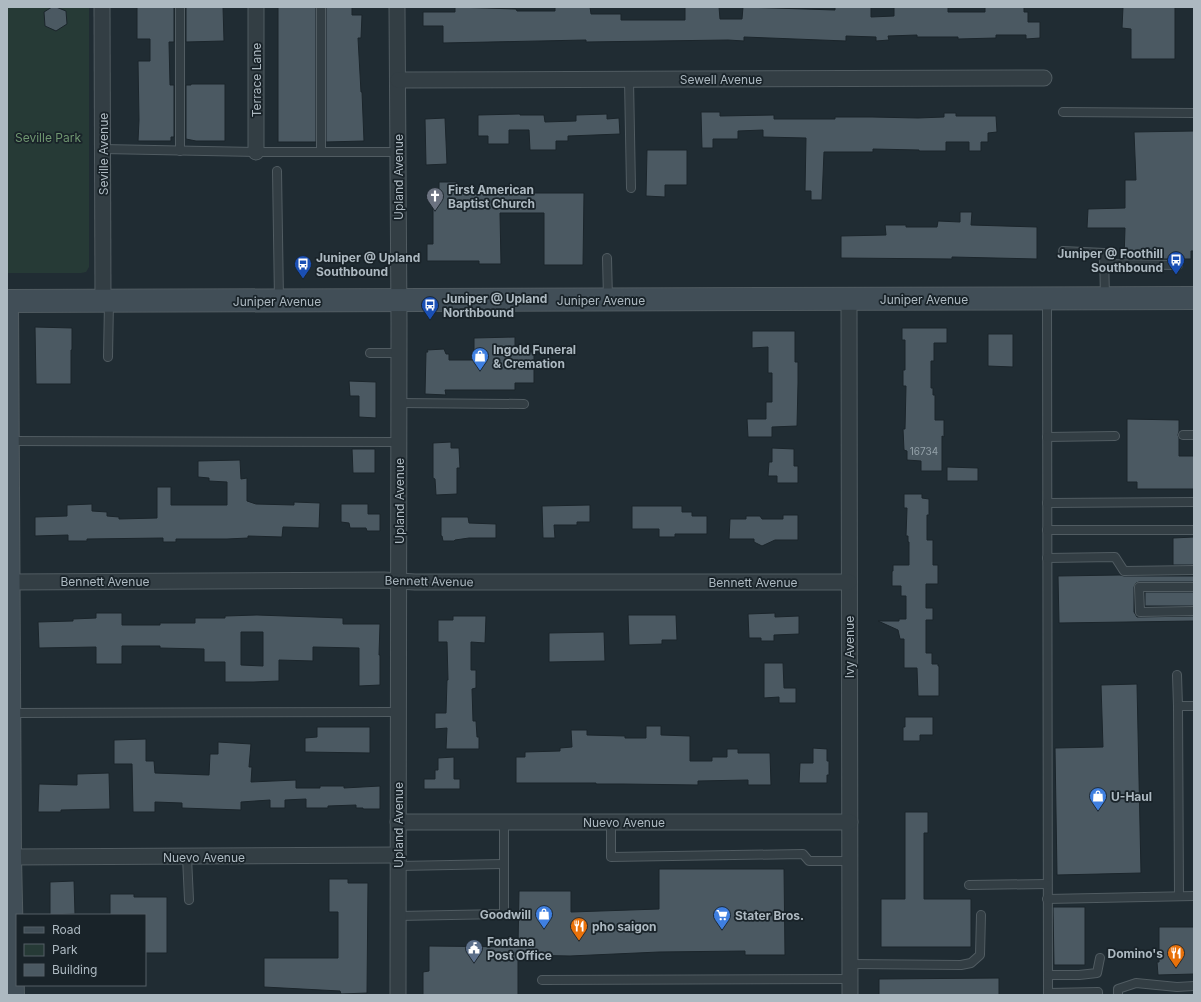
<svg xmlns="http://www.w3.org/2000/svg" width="1201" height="1002" font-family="Inter,sans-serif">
	<rect width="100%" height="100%" fill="#202c33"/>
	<polygon fill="#263a36" points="7,7 89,7 89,267 86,272 81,273 7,273"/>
	<g fill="#4b5962" stroke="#1b252b" fill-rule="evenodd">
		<polygon points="52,7 56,7 66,11 67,24 56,31 45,26 44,12"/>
		<polygon points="137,7 174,7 174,42 169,42 170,85 174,85 174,137 171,137 171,141 138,141 139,120 138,61 150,61 150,39 137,39"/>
		<polygon points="186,7 223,7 224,41 186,42"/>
		<rect x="278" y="7" width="38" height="135"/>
		<polygon points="326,7 352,7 352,15 362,15 361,38 358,38 361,92 362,92 364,141 326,142"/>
		<polygon points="455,7 516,9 517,11 555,11 555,7 590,7 591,14 621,14 621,20 685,20 685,7 719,7 720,19 742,19 743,7 835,10 835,7 871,7 871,17 894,16 894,7 948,7 948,12 985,12 985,7 1024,7 1024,12 1028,12 1028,22 1040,22 1040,38 1026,39 1026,35 996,35 996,38 958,39 958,37 917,37 917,35 888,36 889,40 876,41 876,37 846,36 846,41 744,37 744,41 728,40 586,42 586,40 443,43 443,26 423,26 423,12 455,12"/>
		<polygon points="1123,7 1175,7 1175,59 1131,59 1131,29 1122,28"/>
		<polygon points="191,84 225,84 225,141 196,141 186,139 186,85 191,85"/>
		<polygon points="701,112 720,112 720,116 774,115 774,119 835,119 835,117 872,117 918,118 944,117 944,113 956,113 956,116 996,116 997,132 988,133 988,142 981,142 981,151 969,151 969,142 946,142 946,151 919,151 919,150 873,149 873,152 824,152 822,200 811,200 811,191 805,191 806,138 763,137 763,130 738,131 738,139 713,139 713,148 702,148"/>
		<polygon points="520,114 520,115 544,115 545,122 576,121 576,115 607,114 607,119 619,118 620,134 568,136 568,141 556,141 556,150 530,150 529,130 509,130 509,144 488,144 488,136 478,136 478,115"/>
		<polygon points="445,118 447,164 426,165 425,119"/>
		<polygon points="1194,131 1194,251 1191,251 1191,259 1124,259 1125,228 1087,228 1088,209 1125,208 1125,180 1136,180 1134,132"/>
		<polygon points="647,150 687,150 687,185 665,185 665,197 646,196"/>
		<polygon points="439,182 457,182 457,191 470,191 470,193 584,193 583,265 544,265 544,213 500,213 501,264 479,264 479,261 427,261 427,244 433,244 433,191 439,191"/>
		<polygon points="960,212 972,212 971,225 1037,227 1037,259 952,257 952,259 841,258 841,236 886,235 885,225 906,225 906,227 937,227 938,221 960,222"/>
		<polygon points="35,327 72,328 72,350 71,350 71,384 36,384"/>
		<polygon points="902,328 947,328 947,343 934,343 934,361 931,361 931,388 933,388 933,395 935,395 935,420 944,420 944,437 942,436 942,471 921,471 921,461 907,460 907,451 904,450 903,429 905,429 906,386 903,386 903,370 905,370 905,340 902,340"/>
		<polygon points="752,331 795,331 795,362 798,362 798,383 797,426 772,427 772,437 748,437 747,419 766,419 766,402 772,402 772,373 768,373 768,347 752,348"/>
		<polygon points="988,334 1013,334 1013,367 988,366"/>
		<polygon points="515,337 515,352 534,352 534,383 515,383 515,390 445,390 446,395 425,394 426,352 428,352 427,350 444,349 446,354 449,354 449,360 474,360 474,338"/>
		<polygon points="349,381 376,382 376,418 359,417 359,396 350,396"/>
		<polygon points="1127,419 1179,420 1179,431 1178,435 1179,438 1179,456 1194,456 1194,489 1137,489 1137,482 1127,482"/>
		<polygon points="451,442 451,448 459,448 460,468 457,468 457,494 436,495 435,479 433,478 433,443"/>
		<polygon points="772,448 794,449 794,466 798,466 798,483 777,483 777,476 768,476 769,462 772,462"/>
		<polygon points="352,449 375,449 375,473 353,473"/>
		<polygon points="240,460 241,479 247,478 247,501 256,504 294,505 294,502 320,503 319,528 283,527 282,537 248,536 248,538 227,539 176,539 176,542 163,542 163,538 87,539 87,541 68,541 68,535 35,536 35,517 67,516 67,505 92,504 92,511 107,512 107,516 119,517 119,519 157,518 157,487 171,487 171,505 227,505 227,482 209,481 209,478 198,477 198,461"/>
		<polygon points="947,467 978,468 978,481 947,481"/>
		<polygon points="904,494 922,494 922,498 929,499 929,515 927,515 927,540 933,540 933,565 938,565 938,584 926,584 926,608 933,608 933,620 926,620 926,653 932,653 932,664 938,664 938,666 939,666 939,696 918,696 917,668 904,668 904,639 900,639 898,630 878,621 899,621 899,619 906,619 906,596 901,596 901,586 892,586 892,571 893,571 893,565 909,565 909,542 908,542 908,536 906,536 907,508 904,508"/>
		<polygon points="341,504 368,504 368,514 380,514 380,531 367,531 366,528 350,528 349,523 341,522"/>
		<polygon points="590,505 590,522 577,522 577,525 554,525 555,538 543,538 542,506"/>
		<polygon points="632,506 682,506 682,512 692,512 692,516 707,516 707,534 675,534 675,537 659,537 659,529 632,529"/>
		<polygon points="783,515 798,515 798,540 775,540 762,546 754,542 754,539 729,539 730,519 746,519 746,516 760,516 762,519 783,519"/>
		<polygon points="441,517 468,517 469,523 496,524 496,538 469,538 455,540 454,541 443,541 442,536 441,536"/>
		<polygon points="1194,537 1194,565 1173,565 1173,538"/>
		<polygon points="1120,575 1124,576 1194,576 1194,582 1139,582 1136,583 1134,587 1134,612 1137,617 1194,616 1194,621 1059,623 1058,576"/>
		<rect x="1145" y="592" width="49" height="14"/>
		<path d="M96,613H122V625H160V623H195V618H225V616L257,615L343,618V624H380L379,655H380V685L359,686V648L313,647V661L279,660V681L253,682H225V662H204V649L160,648V646H122V664H96V647L39,648L38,622L73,621V619L96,618ZM241,632H263V666L241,665Z"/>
		<polygon points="775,613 775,617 799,616 799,634 774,635 774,641 761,641 761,638 749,638 748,614"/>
		<polygon points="628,615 676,615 677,640 662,640 662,644 629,645"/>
		<polygon points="453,616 486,616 485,643 471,642 471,670 476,670 476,688 472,689 473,721 476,721 477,737 479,737 479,749 446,749 447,728 435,729 435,713 446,713 447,680 448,680 447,642 438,642 438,620 453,620"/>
		<polygon points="604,632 605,661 549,662 549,633"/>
		<polygon points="764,663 783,663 784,688 796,688 796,703 779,703 779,697 764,698"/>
		<polygon points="1137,684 1141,873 1057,875 1055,748 1103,747 1101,685"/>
		<polygon points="905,717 933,717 933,735 920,735 920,741 903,741 903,727 905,727"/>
		<polygon points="646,726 661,726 661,735 690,736 690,761 712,761 712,757 727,757 727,749 738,749 738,753 770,753 771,785 748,785 748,780 698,781 698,785 624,784 596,784 596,783 516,783 516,757 525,757 525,752 560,751 560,748 572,747 571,730 587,730 587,735 625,736 625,738 646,738"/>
		<polygon points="317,727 370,727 370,753 305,752 305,738 317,737"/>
		<polygon points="146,739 146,761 154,761 155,773 209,775 210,754 218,754 218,742 251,744 249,767 252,767 251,782 296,780 296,788 320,788 320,786 344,786 344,788 380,786 380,809 363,809 363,808 356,808 356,805 328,806 328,808 306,808 306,799 285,800 285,808 270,808 270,800 241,802 241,810 182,808 182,803 155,802 155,812 133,812 132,764 114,764 114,740"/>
		<polygon points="813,748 827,749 827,761 829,761 829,775 827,775 827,783 799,783 800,763 813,763"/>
		<polygon points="454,757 454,779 460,779 460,789 424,789 424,779 435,779 435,770 438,770 438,758"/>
		<polygon points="109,773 110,809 61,810 61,812 38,812 39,784 77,785 77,774"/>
		<polygon points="905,812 928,812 928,833 924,833 924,899 971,899 971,947 881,947 881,899 905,899"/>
		<polygon points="659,869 784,869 785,955 745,955 745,951 659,952 570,956 518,955 518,995 423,995 423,972 429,971 429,946 518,947 519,891 571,891 571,912 659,909"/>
		<polygon points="329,879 348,879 348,883 368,883 367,993 341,994 340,991 264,987 264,958 338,958 338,912 329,912"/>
		<polygon points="74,881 75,914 50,915 50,882"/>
		<polygon points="110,894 134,894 134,897 167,897 167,953 145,953 145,915 110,915"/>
		<polygon points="1053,907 1085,907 1085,965 1054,965"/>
		<polygon points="1159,927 1194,927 1194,974 1158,975 1157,962 1159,962"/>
		<polygon points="999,978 999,995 879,995 879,979"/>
	</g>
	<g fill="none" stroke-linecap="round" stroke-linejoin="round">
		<g stroke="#515c62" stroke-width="10">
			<g id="lane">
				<polyline points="180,7 180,151"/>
				<polyline points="321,7 321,151"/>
				<polyline points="629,80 631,188"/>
				<polyline points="1063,112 1194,113"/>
				<polyline points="103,149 256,152 398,152"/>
				<polyline points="277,171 279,300"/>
				<polyline points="1063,251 1104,253 1105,297"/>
				<polyline points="607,258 608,299"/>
				<polyline points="1104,264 1178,265"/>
				<polyline points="1047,299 1048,995"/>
				<polyline points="370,353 399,353"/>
				<polyline points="108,357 109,302"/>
				<polyline points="399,403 524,404"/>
				<polyline points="1183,435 1194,435"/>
				<polyline points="1047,437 1115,436"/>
				<polyline points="10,441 399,442"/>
				<polyline points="1047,503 1194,502"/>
				<polyline points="1047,530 1194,530"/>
				<polyline points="1047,558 1115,557 1124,571 1194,570"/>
				<polyline points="1194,587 1139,587 1140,612 1194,611"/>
				<polyline points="1177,675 1178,706"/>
				<polyline points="9,713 398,712"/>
				<polyline points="611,822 611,857 803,854 809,861 850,861"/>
				<polyline points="187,857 189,900"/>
				<polyline points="398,866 504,864"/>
				<polyline points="969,885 1047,884"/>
				<polyline points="1179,896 1178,706 1194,706"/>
				<polyline points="1047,899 1194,896"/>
				<polyline points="398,916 504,914 504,822"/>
				<polyline points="850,964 961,965 971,963 980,955 981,915"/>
				<polyline points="1048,975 1079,975 1097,973 1100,958"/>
				<polyline points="542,980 850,979"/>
				<polyline points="1048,993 1098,992 1098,995"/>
				<polyline points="1118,995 1118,989 1136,983 1177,987 1194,986"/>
			</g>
		</g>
		<g stroke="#515c62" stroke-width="17">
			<g id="street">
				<polyline points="102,7 103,301"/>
				<polyline points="256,7 256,152"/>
				<polyline points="397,7 399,322 398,995"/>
				<polyline points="398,80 1044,78"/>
				<polyline points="849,299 850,995"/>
				<polyline points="8,582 384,580 415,582 849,582"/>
				<polyline points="398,822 850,822"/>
				<polyline points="10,857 398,855"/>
			</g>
		</g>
		<g stroke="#515c62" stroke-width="24">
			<polyline id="secondary" points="13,995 10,857 7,301 1194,298"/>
		</g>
		<use href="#lane" stroke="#333e44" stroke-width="8"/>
		<use href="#street" stroke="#333e44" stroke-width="15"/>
		<use href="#secondary" stroke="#414e57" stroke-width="22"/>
	</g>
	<defs>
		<g id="church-pin" transform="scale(0.9)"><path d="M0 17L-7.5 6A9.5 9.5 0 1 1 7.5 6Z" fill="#6b7280" stroke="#192329"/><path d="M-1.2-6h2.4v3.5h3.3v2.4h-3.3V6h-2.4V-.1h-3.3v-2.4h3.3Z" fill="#fff"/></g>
		<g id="bus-pin" transform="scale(0.9)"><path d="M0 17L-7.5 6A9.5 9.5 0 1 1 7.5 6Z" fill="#1a4fb4" stroke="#192329"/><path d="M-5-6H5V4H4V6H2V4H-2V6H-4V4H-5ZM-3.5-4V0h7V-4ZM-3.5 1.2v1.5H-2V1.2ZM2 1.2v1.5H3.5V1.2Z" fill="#fff"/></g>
		<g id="shop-pin" transform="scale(0.9)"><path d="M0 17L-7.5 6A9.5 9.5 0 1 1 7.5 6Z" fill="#3f7fe0" stroke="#192329"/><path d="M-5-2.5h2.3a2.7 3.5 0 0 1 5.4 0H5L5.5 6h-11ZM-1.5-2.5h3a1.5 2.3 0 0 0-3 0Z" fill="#fff"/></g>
		<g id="supermarket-pin" transform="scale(0.9)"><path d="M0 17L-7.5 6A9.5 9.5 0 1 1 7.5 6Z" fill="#3f7fe0" stroke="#192329"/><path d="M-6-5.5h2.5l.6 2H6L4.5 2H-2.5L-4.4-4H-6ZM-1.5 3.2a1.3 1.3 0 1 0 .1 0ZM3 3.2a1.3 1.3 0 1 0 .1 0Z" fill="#fff"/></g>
		<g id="restaurant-pin" transform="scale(0.9)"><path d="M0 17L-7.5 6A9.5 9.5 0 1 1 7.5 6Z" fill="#e8710a" stroke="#192329"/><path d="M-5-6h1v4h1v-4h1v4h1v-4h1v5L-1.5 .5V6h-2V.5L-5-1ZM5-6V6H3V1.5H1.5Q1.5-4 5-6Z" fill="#fff"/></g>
		<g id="civic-pin" transform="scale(0.9)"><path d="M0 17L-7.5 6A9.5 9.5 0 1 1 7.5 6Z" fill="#5c6f8a" stroke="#192329"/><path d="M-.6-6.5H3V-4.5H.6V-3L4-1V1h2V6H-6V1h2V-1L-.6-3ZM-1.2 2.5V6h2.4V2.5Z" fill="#fff"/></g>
	</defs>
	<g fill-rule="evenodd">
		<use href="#church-pin" x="435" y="196"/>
		<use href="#bus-pin" x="1176" y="260"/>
		<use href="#bus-pin" x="303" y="264"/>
		<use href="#bus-pin" x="430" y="305"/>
		<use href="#shop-pin" x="480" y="356"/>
		<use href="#shop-pin" x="1098" y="796"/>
		<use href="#shop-pin" x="544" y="914"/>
		<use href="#supermarket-pin" x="722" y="915"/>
		<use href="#restaurant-pin" x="579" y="926"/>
		<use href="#civic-pin" x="474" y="948"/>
		<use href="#restaurant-pin" x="1176" y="953"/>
	</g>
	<g text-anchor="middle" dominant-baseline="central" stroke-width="3.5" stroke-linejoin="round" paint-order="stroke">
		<g font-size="10" fill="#94a1a9">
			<text x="924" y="451">16734</text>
		</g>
		<g font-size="12" fill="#adb9c1" stroke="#192329">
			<text x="721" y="79">Sewell Avenue</text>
			<text transform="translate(256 80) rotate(-90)">Terrace Lane</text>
			<text transform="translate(103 154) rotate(-90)">Seville Avenue</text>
			<text transform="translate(398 177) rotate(-90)">Upland Avenue</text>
			<text x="924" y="299">Juniper Avenue</text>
			<text x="601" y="300">Juniper Avenue</text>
			<text x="277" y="301">Juniper Avenue</text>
			<text transform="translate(399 501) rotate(-90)">Upland Avenue</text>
			<text x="105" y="581">Bennett Avenue</text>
			<text transform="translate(429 581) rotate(1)">Bennett Avenue</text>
			<text x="753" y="582">Bennett Avenue</text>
			<text transform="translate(849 647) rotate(-90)">Ivy Avenue</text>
			<text x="624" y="822">Nuevo Avenue</text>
			<text transform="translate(398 825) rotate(-90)">Upland Avenue</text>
			<text x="204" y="857">Nuevo Avenue</text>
		</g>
		<g font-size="12" fill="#6f9670" stroke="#192329">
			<text x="48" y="137">Seville Park</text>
		</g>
		<g font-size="12" font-weight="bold" fill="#adb9c1" stroke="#192329" text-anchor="start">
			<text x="448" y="189">First American<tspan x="448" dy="14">Baptist Church</tspan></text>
			<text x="1163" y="253" text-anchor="end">Juniper @ Foothill<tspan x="1163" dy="14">Southbound</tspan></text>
			<text x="316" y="257">Juniper @ Upland<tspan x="316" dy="14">Southbound</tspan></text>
			<text x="443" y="298">Juniper @ Upland<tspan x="443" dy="14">Northbound</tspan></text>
			<text x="493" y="349">Ingold Funeral<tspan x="493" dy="14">&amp; Cremation</tspan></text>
			<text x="1111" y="796">U-Haul</text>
			<text x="531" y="914" text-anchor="end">Goodwill</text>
			<text x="735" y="915">Stater Bros.</text>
			<text x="592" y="926">pho saigon</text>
			<text x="487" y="941">Fontana<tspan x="487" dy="14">Post Office</tspan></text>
			<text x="1163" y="953" text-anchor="end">Domino's</text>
		</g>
	</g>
	<rect width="1201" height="1002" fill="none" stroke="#adb9c1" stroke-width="16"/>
	<rect x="16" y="914" width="130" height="72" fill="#192329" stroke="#545f66"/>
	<rect x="24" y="927" width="20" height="6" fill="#414e57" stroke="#545f66"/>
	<text x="52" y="934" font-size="12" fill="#adb9c1">Road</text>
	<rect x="24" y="944" width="20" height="12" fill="#263a36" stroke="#545f66"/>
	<text x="52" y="954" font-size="12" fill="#adb9c1">Park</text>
	<rect x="24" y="964" width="20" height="12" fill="#4b5962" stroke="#545f66"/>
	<text x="52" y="974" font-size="12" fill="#adb9c1">Building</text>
</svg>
